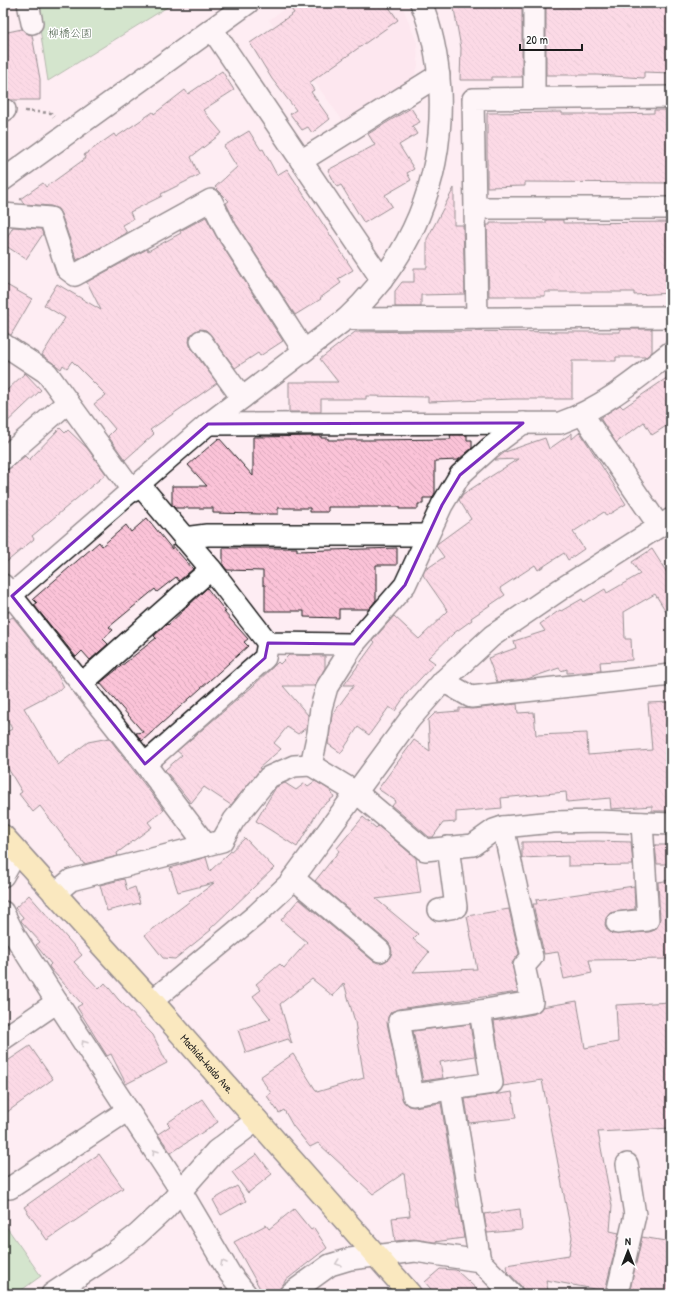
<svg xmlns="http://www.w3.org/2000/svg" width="674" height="1297" font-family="'Patrick Hand','Klee One',sans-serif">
	<defs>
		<pattern id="building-back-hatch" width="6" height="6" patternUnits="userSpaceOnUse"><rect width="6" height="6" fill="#fbc3d8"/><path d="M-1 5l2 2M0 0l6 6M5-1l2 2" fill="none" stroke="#d7a7b9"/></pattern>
	</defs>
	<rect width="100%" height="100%" fill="#feedf3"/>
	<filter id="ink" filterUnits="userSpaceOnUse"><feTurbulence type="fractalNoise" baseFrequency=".025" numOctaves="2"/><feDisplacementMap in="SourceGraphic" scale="8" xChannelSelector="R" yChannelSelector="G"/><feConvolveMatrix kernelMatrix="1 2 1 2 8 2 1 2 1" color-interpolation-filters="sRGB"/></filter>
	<g filter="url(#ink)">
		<polygon fill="#fde0eb" points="292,3 401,3 417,43 418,66 413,80 343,121 269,20"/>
		<g fill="#a3dba0" stroke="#607c5e">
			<polygon points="36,3 168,3 169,6 48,81"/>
			<polygon points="3,1222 41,1276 16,1294 3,1294"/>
		</g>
		<g fill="url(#building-back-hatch)" stroke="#1c1c1c">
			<polygon points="300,3 386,3 398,20 309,83 314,90 311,92 330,119 312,133 308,127 302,130 290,114 296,110 272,79 250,43 294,13 291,9"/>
			<polygon points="453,3 522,3 522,77 492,77 492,80 460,80 461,48"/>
			<polygon points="546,3 652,5 652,4 671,4 671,73 644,72 644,78 597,75 546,75"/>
			<polygon points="22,29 28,34 32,35 40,79 40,100 12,100 3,98 3,33"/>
			<polygon points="222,71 234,90 203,110 222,133 191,157 199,175 161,194 162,196 130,212 133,219 122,225 127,233 77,260 61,214 58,209 51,206 24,204 20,199 43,183 46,187 86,158 84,155 114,134 116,137 153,112 154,114 185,90 188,94"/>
			<polygon points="411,108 420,122 412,126 417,134 399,145 414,169 407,173 411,180 385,195 392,206 364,223 341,185 337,187 328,170 375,145 368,134"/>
			<polygon points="654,110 671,110 671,183 525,182 525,186 487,187 487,113 562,112 562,114 616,114 654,113"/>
			<polygon points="249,131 261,150 263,149 277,175 287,169 353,270 338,279 341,283 320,298 321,299 295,315 236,224 226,203 229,201 215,187 237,167 224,146"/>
			<polygon points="454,188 454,225 463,225 465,294 421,295 421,307 395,307 395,291 402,282 414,282 414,268 427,268 427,239"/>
			<polygon points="206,217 216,236 283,341 260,356 258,353 235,368 210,334 206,330 200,329 194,332 190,336 189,342 191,348 217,383 150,430 154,434 125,460 108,436 115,429 94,404 106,395 72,361 67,368 63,365 61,369 42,355 65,318 44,305 57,284 101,310 87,282 138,254 147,249 148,251 181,233 180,231"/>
			<polygon points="546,220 563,220 563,223 671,222 671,293 634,295 634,292 545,292 545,296 489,296 487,225 490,225 490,223 546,223"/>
			<polygon points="13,227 41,229 43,234 26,259 3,244"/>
			<polygon points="3,283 32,299 11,335 3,332"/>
			<polygon points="620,329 652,329 652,352 646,357 616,357 616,361 572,361 572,399 514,399 428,402 428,397 366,396 366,399 321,399 321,412 289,412 289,382 338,382 320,359 355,332 422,331 584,332 620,332"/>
			<polygon points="25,373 41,390 3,426 3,394"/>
			<polygon points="671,375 671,423 652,435 644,422 616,443 600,418 620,405 623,408"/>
			<polygon points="60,428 65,433 68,430 87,448 106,474 32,536 34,539 3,565 3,474 25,456 29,460"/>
			<polygon points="580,432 626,504 606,516 604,512 573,532 584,549 568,560 564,553 538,570 535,565 500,588 505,595 471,618 472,620 454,633 428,658 435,663 407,693 395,711 389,707 369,735 358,727 341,753 328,744 332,715 354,685 344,685 375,642 373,640 394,616 419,639 448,611 423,575 425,570 444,557 436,546 438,543 471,519 459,500 463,494 518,459 495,460 505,452 545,438 549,449 572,433 572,439"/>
			<polygon points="450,435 467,435 467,440 472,440 472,448 458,460 435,461 435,493 432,498 423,498 423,504 418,504 418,509 399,509 399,507 328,507 328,512 310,512 310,508 278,508 278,514 261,514 213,513 213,508 175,508 172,505 172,486 207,486 188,465 219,438 253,476 253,437 321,436 321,438 328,438 328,440 370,440 451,439"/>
			<polygon points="147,518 172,549 172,545 193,569 179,581 176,577 157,592 155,589 109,627 113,630 103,639 108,644 90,660 82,651 76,657 34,605 37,603 33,599 99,542 102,546 126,525 131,532"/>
			<polygon points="223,548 297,548 297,551 397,548 397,565 376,565 376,600 369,609 339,609 339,618 304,617 304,611 265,611 265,585 263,585 263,571 227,570 223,565"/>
			<polygon points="652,549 671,579 671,619 655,594 624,612 625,639 631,639 632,660 600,662 601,671 567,673 567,669 561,671 559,668 527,679 497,682 488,658 516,648 514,641 545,631 540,624 560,610 561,611 582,599 584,602 605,589 607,593 640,574 632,562"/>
			<polygon points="207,588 226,612 224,612 248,639 244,642 248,646 142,741 136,733 143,732 100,683 156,638 154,636 167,624 168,625"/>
			<polygon points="13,617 55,670 64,687 24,708 58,765 88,742 109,738 164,810 148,822 152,827 117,853 118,856 84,864 40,806 33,812 19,794 22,792 3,760 3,734 12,729 3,711 3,622"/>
			<polygon points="289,655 325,656 325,668 315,686 283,686 308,715 307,727 298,734 287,727 274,743 281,749 259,768 261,769 231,805 204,787 191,803 165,770 182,755 177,751 252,687 278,662 280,664"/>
			<polygon points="671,702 671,774 667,775 670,811 652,811 652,806 611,809 610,798 567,802 566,792 501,798 502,808 456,812 456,822 443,823 433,837 429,837 392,806 396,801 378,789 414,740 430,751 428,720 435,713 459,711 459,708 472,709 517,704 518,713 534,712 536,735 587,733 588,755 652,750 648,703"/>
			<polygon points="315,781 330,790 334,797 320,808 297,847 256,821 276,787 285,783 296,790 305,783 308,786"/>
			<polygon points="363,817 376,828 378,826 416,858 421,893 376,899 418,934 413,939 429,952 413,972 477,969 467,916 509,909 519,954 512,963 518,992 398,1009 391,1012 388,1017 387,1023 404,1102 408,1106 414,1107 441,1103 453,1175 457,1207 459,1207 464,1238 434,1242 414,1239 395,1241 392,1218 410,1216 404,1173 373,1194 318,1143 310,1147 293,1126 284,1110 279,1113 267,1096 271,1093 260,1077 293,1054 317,1092 364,1078 355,1022 344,983 333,996 312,979 280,1004 292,1044 288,1039 246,1053 238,1030 271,1019 253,996 261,990 256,984 280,964 284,968 307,942 281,920 299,899 372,960 378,963 384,962 389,958 392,953 391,947 388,942 315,881 339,851 337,848"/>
			<polygon points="245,838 274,868 210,929 211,930 175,959 163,958 145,935 214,883 178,892 170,868 206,857 210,871"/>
			<polygon points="597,841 631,842 633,865 568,866 568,856 522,858 522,842"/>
			<polygon points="655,845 671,845 671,864 657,864"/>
			<polygon points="124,879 127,890 135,887 140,903 107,911 100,885"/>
			<polygon points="671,880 671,959 589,960 592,973 564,979 558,952 544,954 533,904 537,904 536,900 634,886 635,909 610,913 606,918 605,925 608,930 612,934 649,932 655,930 660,920 658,882"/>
			<polygon points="29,895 82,955 74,962 99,989 105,983 118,999 153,1035 167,1063 126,1084 111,1054 107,1056 77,1007 82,1004 50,968 49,966 51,964 36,945 40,942 21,921 23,917 15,908"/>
			<polygon points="577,1001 585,1048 618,1042 616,1005 671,1002 671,1128 598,1132 612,1206 610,1231 619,1233 605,1291 546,1280 548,1290 524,1293 521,1286 507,1271 506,1265 569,1255 572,1237 542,1080 503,1086 494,1021 534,1014 542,1007"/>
			<polygon points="470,1024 475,1056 440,1062 443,1078 423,1081 413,1031"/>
			<polygon points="30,1046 53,1079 3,1115 3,1064"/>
			<polygon points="512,1092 516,1118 469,1123 465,1099"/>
			<polygon points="202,1099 218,1122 171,1153 158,1134 170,1126 167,1123"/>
			<polygon points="99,1154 123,1188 47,1240 24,1207"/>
			<polygon points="257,1154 272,1174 248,1193 232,1172"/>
			<polygon points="237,1186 246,1201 221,1215 213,1200"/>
			<polygon points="294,1209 311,1230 314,1228 327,1248 285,1281 278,1294 263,1294 234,1242 266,1225 269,1229"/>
			<polygon points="520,1209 522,1230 487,1233 484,1214"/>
			<polygon points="642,1237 671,1242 671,1294 629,1294"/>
			<polygon points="440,1269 456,1270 482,1294 435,1294 425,1282"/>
		</g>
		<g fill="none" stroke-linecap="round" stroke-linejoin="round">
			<g stroke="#1c1c1c" stroke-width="24">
				<g id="minor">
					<polyline points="28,3 32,23"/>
					<polyline points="534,3 534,98"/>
					<polyline points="212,29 382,280"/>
					<polyline points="3,110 5,110"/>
					<polyline points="301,161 439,75"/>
					<polyline points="3,180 248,3"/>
					<polyline points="475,208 671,208"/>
					<polyline points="3,214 50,218 67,269 75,275 211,200 226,230 304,351"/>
					<polyline points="477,318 473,99 671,97"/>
					<polyline points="346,319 671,317"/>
					<polyline points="201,341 242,398"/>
					<polyline points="3,344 47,373 133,491"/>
					<polyline points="583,415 659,526"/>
					<polyline points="523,423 491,447 460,475 442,505 405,585 354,644 327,687 321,708 318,733 311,765 357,793 425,850 473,845 494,830 503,827 553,822 599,821 671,824"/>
					<path d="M208,424L560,423C602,408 637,379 671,352"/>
					<polyline points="3,459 68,402"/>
					<polyline points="139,484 211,569 268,643 354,644"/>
					<polyline points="184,538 207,535 427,535"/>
					<polyline points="3,585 145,764 206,845"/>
					<path d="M3,602L208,424L346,319C411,259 444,180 440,91C438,61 433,31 421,3"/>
					<polyline points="443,681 471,697 671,675"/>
					<polyline points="81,684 211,569"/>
					<polyline points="145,764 265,658 268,643"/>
					<polyline points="3,876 17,851"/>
					<polyline points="293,878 380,951"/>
					<polyline points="54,894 71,880 222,841 234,820 269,777 294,766 311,765"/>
					<polyline points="439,910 456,907 448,847"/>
					<polyline points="3,912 15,936 57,1002 181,1191 230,1274 246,1294"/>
					<polyline points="617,923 648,920 642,823"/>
					<polyline points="152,1001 257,914 289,884 410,719 443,681 492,636 561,589 671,519"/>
					<polyline points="3,1039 57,1002"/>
					<polyline points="451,1089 413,1095 399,1021 480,1011 532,1002 524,966 532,957 503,827"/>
					<polyline points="10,1188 128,1110"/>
					<polyline points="480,1261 451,1089 492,1083 480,1011"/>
					<polyline points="52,1294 109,1256 137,1235 164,1210 216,1151 257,1120"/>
					<polyline points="290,1294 330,1265 350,1259 415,1251 480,1261 512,1294"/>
					<polyline points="617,1294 635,1215 627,1164"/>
				</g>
			</g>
			<g stroke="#1c1c1c" stroke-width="25">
				<g id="major">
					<path id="s1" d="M3,836L152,1001L410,1294"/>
				</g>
			</g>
			<polyline stroke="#1c1c1c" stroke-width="2.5" stroke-dasharray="3 3" stroke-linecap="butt" points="25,111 51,113 54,117"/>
			<use href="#minor" stroke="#fff" stroke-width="21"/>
			<use href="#major" stroke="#f5e382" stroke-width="22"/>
		</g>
		<defs><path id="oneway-chevron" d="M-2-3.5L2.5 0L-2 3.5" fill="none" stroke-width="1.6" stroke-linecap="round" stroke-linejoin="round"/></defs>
		<g stroke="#999">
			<use href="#oneway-chevron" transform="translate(84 1043) rotate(-123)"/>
			<use href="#oneway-chevron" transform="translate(155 1152) rotate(-123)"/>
			<use href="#oneway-chevron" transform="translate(223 1263) rotate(-120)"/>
			<use href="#oneway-chevron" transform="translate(338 1263) rotate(161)"/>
		</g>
	</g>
	<path d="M0 0H674V1297H0ZM523,423L460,475L442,505L405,585L354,644L268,643L265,658L145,764L12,596L208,424Z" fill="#feedf3" fill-opacity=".55" fill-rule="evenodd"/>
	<path fill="none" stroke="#7b2cbf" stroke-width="3" stroke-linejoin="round" d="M523,423L460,475L442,505L405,585L354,644L268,643L265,658L145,764L12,596L208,424Z"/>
	<g text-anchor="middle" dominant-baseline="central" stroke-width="3" stroke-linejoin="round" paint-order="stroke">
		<g font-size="11" fill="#4b5f4a" stroke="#fff">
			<text x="70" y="33">柳橋公園</text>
		</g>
		<g font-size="11" fill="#1c1c1c" stroke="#fff">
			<text stroke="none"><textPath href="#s1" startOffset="306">Machida-kaido Ave.</textPath></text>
		</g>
	</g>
	<rect width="674" height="1297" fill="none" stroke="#fff" stroke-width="16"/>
	<rect x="8" y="8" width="658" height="1281" fill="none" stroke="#1c1c1c" stroke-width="1.5" filter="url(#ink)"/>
	<g transform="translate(628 1251)" stroke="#ffffff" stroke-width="3" paint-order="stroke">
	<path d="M0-3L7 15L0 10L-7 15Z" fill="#1c1c1c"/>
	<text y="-6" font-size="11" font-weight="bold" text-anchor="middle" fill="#1c1c1c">N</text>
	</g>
	<path d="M520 44v6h62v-6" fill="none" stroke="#1c1c1c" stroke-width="2"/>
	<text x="526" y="44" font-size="12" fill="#1c1c1c" stroke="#ffffff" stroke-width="3" paint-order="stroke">20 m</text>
</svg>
